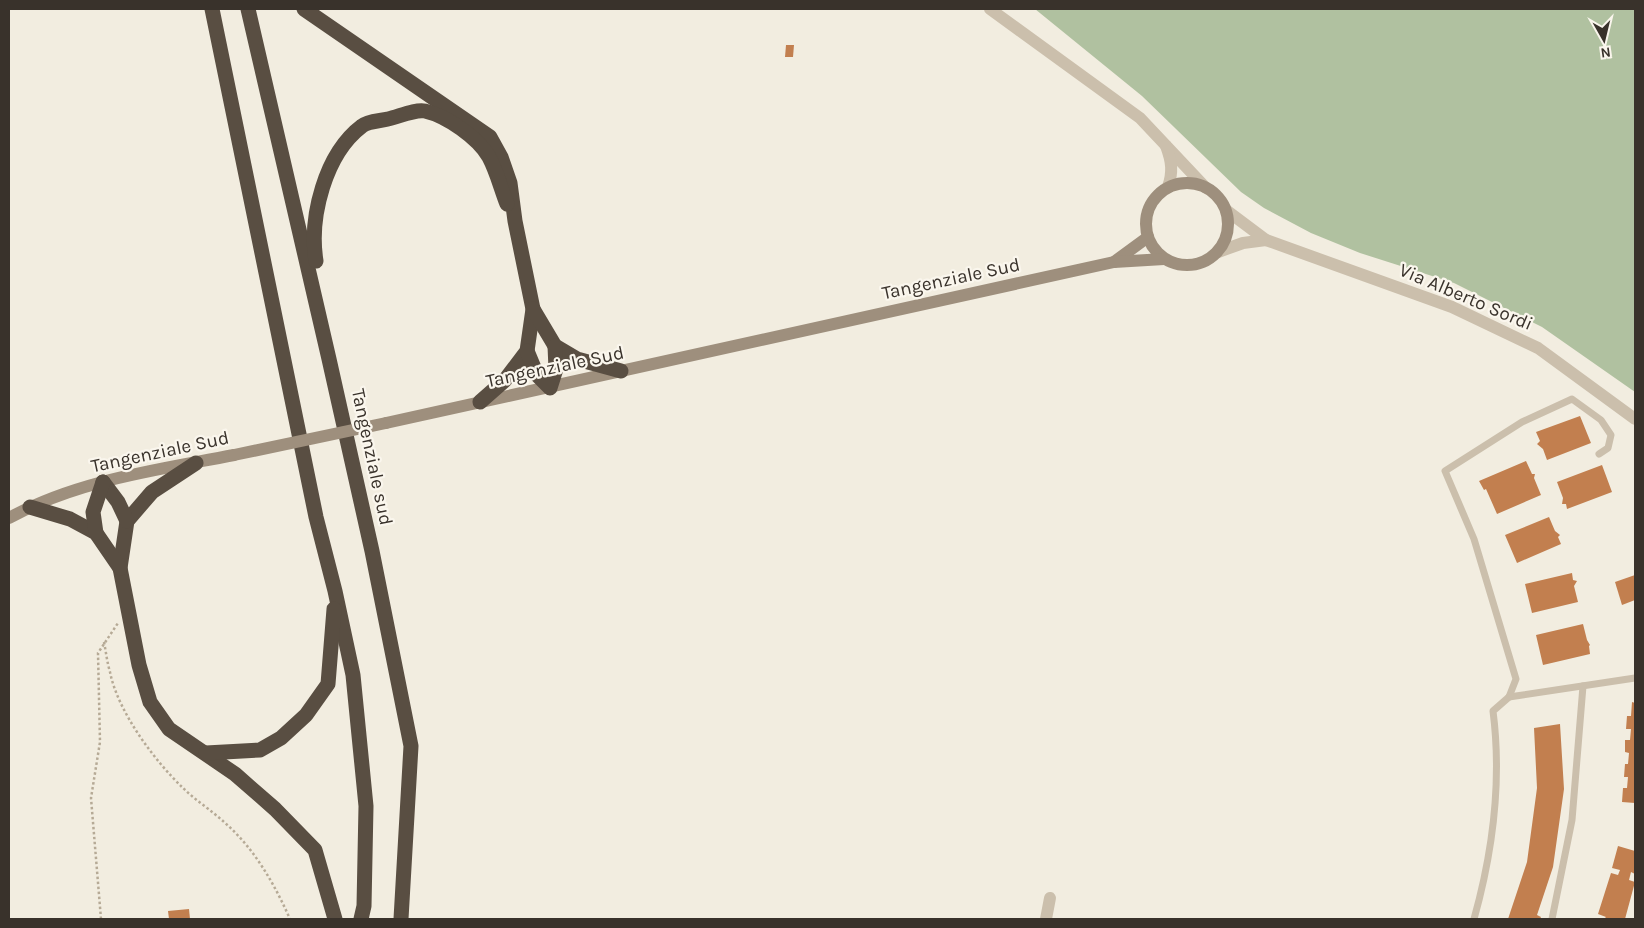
<svg xmlns="http://www.w3.org/2000/svg" width="1644" height="928" font-family="Karla,sans-serif">
	<rect width="100%" height="100%" fill="#f2ede0"/>
	<polygon fill="#b0c1a0" points="1035,9 1635,9 1635,392 1542,327 1454,283 1360,253 1311,233 1264,208 1241,192 1142,96"/>
	<g fill="#c27f4f">
		<polygon points="786,45 794,45 793,57 785,57"/>
		<polygon points="1580,416 1591,443 1547,460 1543,449 1537,444 1540,441 1536,432"/>
		<polygon points="1526,461 1532,474 1535,474 1534,478 1541,495 1497,514 1486,489 1484,490 1479,481"/>
		<polygon points="1602,465 1612,492 1567,509 1566,504 1562,504 1563,498 1557,482"/>
		<polygon points="1549,517 1555,531 1560,535 1558,537 1561,544 1517,563 1505,535"/>
		<polygon points="1572,573 1573,580 1577,581 1574,586 1578,602 1532,613 1525,584"/>
		<polygon points="1635,575 1635,600 1622,605 1615,582"/>
		<polygon points="1583,624 1587,640 1590,645 1589,646 1590,654 1543,665 1536,635"/>
		<polygon points="1632,702 1635,703 1635,803 1622,802 1623,788 1627,788 1628,777 1624,777 1625,764 1628,764 1629,753 1625,752 1625,740 1630,740 1631,729 1626,729 1627,716 1631,716"/>
		<polygon points="1560,724 1564,789 1553,867 1537,915 1541,917 1540,919 1508,919 1527,862 1537,788 1534,728"/>
		<polygon points="1618,846 1635,851 1635,874 1631,872 1629,880 1635,882 1625,919 1604,919 1606,917 1598,914 1611,873 1618,875 1620,870 1612,868"/>
		<polygon points="189,909 190,919 169,919 168,911"/>
	</g>
	<g fill="none" stroke-linecap="round" stroke-linejoin="round">
		<g stroke="#b6aa96" stroke-width="2.5" stroke-dasharray="2.5 2.5" stroke-linecap="butt">
			<path d="M104,642C106,652 107,662 110,672C118,712 154,760 183,788C195,800 211,810 224,822C254,848 274,883 290,919"/>
			<polyline points="101,919 91,798 100,742 98,653 118,623"/>
		</g>
		<g stroke="#cbbfac" stroke-width="7">
			<polyline points="1509,697 1635,678"/>
			<path d="M1474,919C1493,851 1502,781 1493,711L1509,697L1516,679L1474,539L1445,471L1522,422L1572,399L1601,420L1611,435L1608,448L1599,454"/>
			<polyline points="1552,919 1572,820 1583,686"/>
		</g>
		<g stroke="#cbbfac" stroke-width="12">
			<polyline points="990,9 1140,118 1205,187"/>
			<path d="M1166,146C1172,162 1173,172 1168,187"/>
			<polyline points="1226,210 1266,240 1452,307 1538,348 1635,419"/>
			<polyline points="1218,252 1243,243 1266,240"/>
			<polyline points="1046,919 1050,898"/>
		</g>
		<g stroke="#9e8f7d" stroke-width="12">
			<circle cx="1187" cy="224" r="41"/>
			<polyline points="1114,262 1148,237"/>
			<polyline points="386,423 1114,262 1164,259"/>
			<path d="M9,518C78,480 158,470 234,455"/>
		</g>
		<g stroke="#594e42" stroke-width="15">
			<polyline points="212,9 316,517 335,591 353,675 366,806 364,906 361,919"/>
			<polyline points="248,9 329,359 372,551 411,746 401,919"/>
			<polyline points="304,9 490,137 501,157 510,183 515,221 533,309 527,351 505,380 480,402"/>
			<path d="M316,261C309,217 325,154 362,126C368,121 380,121 388,119C398,117 415,109 425,111C447,116 478,138 489,157C497,172 501,189 507,204"/>
			<polyline points="533,309 555,346 577,359 621,371"/>
			<polyline points="527,351 537,375 550,388 556,369 555,346"/>
			<polyline points="196,463 152,492 127,521 120,568 139,665 150,702 169,729 235,774 275,809 315,850 335,919"/>
			<polyline points="103,482 118,502 127,521"/>
			<polyline points="30,507 70,519 96,533 120,568"/>
			<polyline points="96,533 93,512 103,482"/>
			<polyline points="206,753 260,750 281,738 306,715 328,684 334,609"/>
		</g>
		<polyline stroke="#9e8f7d" stroke-width="12" points="234,455 386,423"/>
	</g>
	<g text-anchor="middle" dominant-baseline="central" stroke-width="4.5" stroke-linejoin="round" paint-order="stroke">
		<g font-size="19" fill="#39322b" stroke="#faf6ed">
			<text transform="translate(951 279) rotate(-12)">Tangenziale Sud</text>
			<text transform="translate(1466 297) rotate(23)">Via Alberto Sordi</text>
			<text transform="translate(555 367) rotate(-12)">Tangenziale Sud</text>
			<text transform="translate(160 452) rotate(-12)">Tangenziale Sud</text>
			<text transform="translate(372 457) rotate(78)">Tangenziale sud</text>
		</g>
	</g>
	<rect width="1644" height="928" fill="none" stroke="#39322b" stroke-width="20"/>
	<g transform="translate(1604 40) rotate(172)" stroke="#faf6ed" stroke-width="4" paint-order="stroke">
	<path d="M0-4L9 19L0 12L-9 19Z" fill="#39322b"/>
	<text y="-8" font-size="14" font-weight="bold" text-anchor="middle" fill="#39322b">N</text>
	</g>
</svg>
